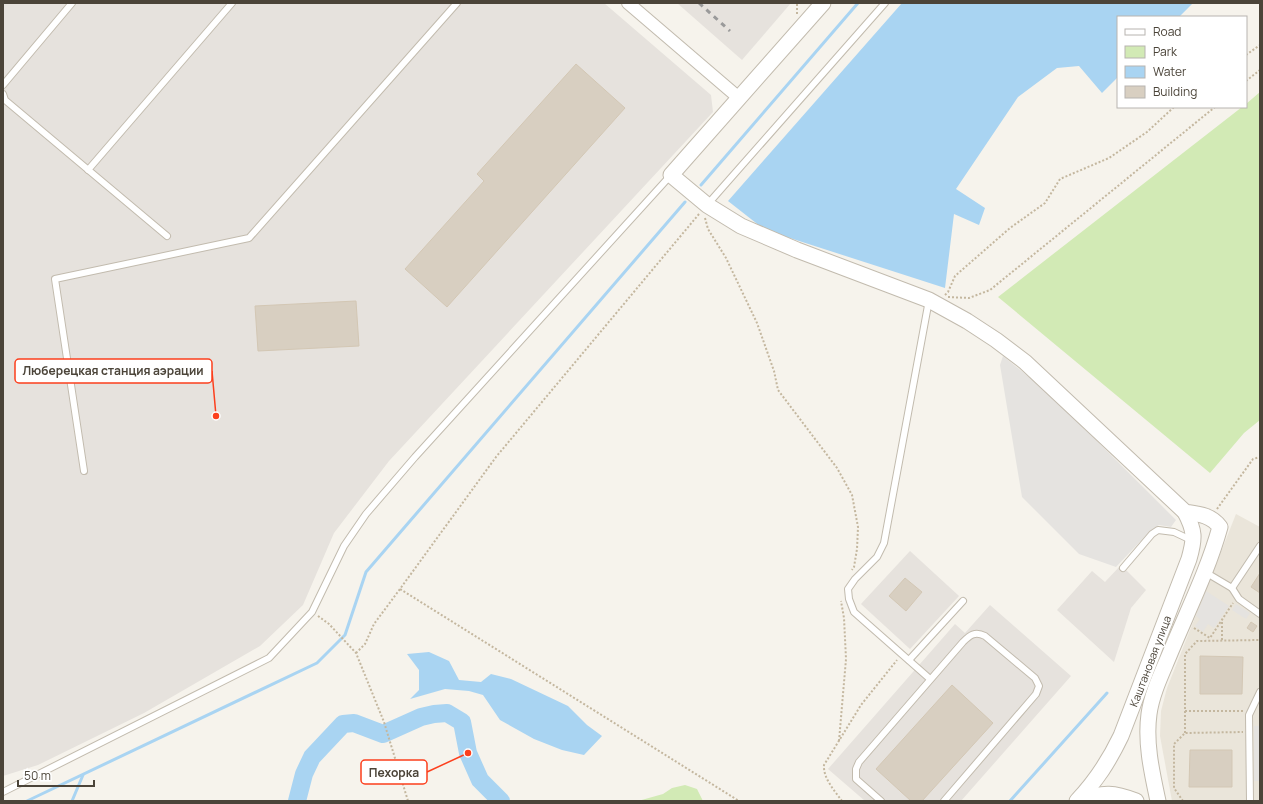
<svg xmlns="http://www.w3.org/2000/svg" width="1263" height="804" font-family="Manrope,sans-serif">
	<rect width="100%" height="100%" fill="#f6f3ec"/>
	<polygon fill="#eae5da" points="1236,514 1260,527 1260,801 1172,801 1160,736 1161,711 1167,688"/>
	<g fill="#e6e2dd">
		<polygon points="3,3 604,3 711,95 713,112 389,461 334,533 303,605 260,646 144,713 38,765 3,776"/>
		<polygon points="677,3 791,3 742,60"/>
		<polygon points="910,551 959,596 910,649 861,604"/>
		<polygon points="1121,565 1146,590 1131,608 1114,662 1057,610 1092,571 1105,582"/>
		<polygon points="990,605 1071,676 961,801 865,801 828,769 955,624 965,633"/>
	</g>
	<g fill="#d2eab5">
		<polygon points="1260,92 1260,420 1244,433 1210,473 998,297 1242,107 1246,107 1246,104"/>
		<polygon points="685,785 697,789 703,801 638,801 663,794 672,788"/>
	</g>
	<g fill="#e5e3e0">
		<polygon points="1003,356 1052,396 1176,520 1171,527 1159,525 1150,531 1116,567 1079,554 1022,497 1000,365"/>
		<polygon points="1206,591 1229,606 1214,628 1208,624 1203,632 1195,626 1200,619 1196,616"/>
		<polygon points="1236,604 1250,613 1246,619 1232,610"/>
		<rect x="1254" y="726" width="6" height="55"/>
	</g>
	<g fill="#a9d4f2">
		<polygon points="902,3 1193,3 1179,17 1118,17 1118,77 1102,93 1079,66 1057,68 1018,97 956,189 985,208 979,225 954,214 945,288 765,230 728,201"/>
		<polygon points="429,652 449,661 459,680 481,682 491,674 511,679 568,706 587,725 602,736 584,755 562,750 534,739 500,720 483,695 469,691 445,689 410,699 419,690 419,670 407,654"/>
	</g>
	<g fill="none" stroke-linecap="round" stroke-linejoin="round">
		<g stroke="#a9d4f2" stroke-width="3">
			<polyline points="701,185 858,3"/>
			<polyline points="27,801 317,663 345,635 366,572 685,202"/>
			<polyline points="72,801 83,775"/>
			<polyline points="1010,801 1107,693"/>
		</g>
		<polyline stroke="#a9d4f2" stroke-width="18" points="297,801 304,774 312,757 343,724 354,723 383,734 421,717 434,714 447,713 462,722 468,753 480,780 501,801"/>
	</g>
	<g fill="#d8cfc1" stroke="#d3c7b4">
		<polygon points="576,64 625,108 447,307 405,269 484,181 477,174"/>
		<polygon points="356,301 359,346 258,351 255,306"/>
		<polygon points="1260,573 1260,593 1251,587"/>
		<polygon points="905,578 922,592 906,611 889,596"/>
		<polygon points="1251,622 1257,626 1253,632 1247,628"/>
		<polygon points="1200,656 1243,657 1242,694 1200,694"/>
		<polygon points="952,685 993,723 922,801 911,801 876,769"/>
		<polygon points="1190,750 1232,750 1232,787 1189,787"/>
	</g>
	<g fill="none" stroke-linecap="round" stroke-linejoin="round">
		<g stroke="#c2bbae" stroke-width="8">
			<g id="service">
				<polyline points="3,85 72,3"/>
				<polyline points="3,94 5,100 167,236"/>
				<polyline points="88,170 232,3"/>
				<polyline points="707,205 885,3"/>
				<polyline points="929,300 884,543 877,557 855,579 848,589 849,599 854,612 930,679"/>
				<polyline points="84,471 55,279 249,238 457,3"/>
				<polyline points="1123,568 1152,534 1158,530 1174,532 1193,541"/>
				<polyline points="1205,572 1232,588 1260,546"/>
				<polyline points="1232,588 1239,599 1260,614"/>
				<polyline points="909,660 963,601"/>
				<polyline points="3,792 269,658 312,612 344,546 366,514 415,457 671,175"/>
				<path d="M881,801L856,779V769L859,762L963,642C970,635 975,631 985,636L1035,678L1039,686L1036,694L944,801"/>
				<polyline points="1250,801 1249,715 1260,692"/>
			</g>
		</g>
		<g stroke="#c2bbae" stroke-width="14">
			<polyline id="minor" points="628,3 739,98"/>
		</g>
		<g stroke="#c2bbae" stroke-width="17">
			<g id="tertiary">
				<path d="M823,3L671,175L707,205L741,226L797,250L929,300L967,321L996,340L1025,362L1185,512C1199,514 1211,515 1220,527C1208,570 1188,610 1171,651C1163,671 1152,692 1149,714C1145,743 1152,773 1158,801"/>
				<path d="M1077,801C1097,780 1109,761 1121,736L1189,559C1195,538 1195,531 1185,512"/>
				<path d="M1081,801C1103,791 1115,793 1136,801"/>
			</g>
		</g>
		<g stroke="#c4b79f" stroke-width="2" stroke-dasharray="2 2" stroke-linecap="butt">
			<polyline points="797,14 797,3"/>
			<polyline points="1246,55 1260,45"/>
			<polyline points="1246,81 1260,70"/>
			<polyline points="699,214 496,457 400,589 739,801"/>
			<polyline points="705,218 708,229 726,258 757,323 774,371 778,390 837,468 852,495 858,527 857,549 854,567 852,570"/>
			<polyline points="945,295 948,292 955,276 1010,228 1045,203 1060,179 1109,158 1147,132 1174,107"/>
			<polyline points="948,297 969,298 990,290 1215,107"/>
			<polyline points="1217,509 1253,459 1260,457"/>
			<polyline points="318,616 329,624 356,653 384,722 408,801"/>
			<polyline points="1194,628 1210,638 1233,603"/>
			<polyline points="1222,640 1222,621"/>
			<polyline points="356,653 365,644 374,624 400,589"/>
			<polyline points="1185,711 1244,711"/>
			<polyline points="1185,733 1185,654 1197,641 1260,640"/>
			<polyline points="839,741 846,659 844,618 841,601"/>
			<path d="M842,801C834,790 823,778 824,765L861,705L897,660"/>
			<polyline points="1183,801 1174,788 1174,744 1185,733 1243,732"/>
		</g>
		<use href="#service" stroke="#fff" stroke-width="6"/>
		<use href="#minor" stroke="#fff" stroke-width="12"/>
		<use href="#tertiary" stroke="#fff" stroke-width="15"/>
		<polyline stroke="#9a9a9a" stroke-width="3" stroke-dasharray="5 5" stroke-linecap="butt" points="699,3 730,31"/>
	</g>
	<g text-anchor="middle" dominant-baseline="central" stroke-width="3" stroke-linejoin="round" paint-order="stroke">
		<g font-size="11" fill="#4b4439" stroke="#fff">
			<text transform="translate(1150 661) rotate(-69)">Каштановая улица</text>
		</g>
	</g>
	<path fill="none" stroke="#fc3f1d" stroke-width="1.5" d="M216 416L212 371M468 753L427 772"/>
	<g fill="#fc3f1d" stroke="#fff" stroke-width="1.5">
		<circle cx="216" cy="416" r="4"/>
		<circle cx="468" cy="753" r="4"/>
	</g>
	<g fill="#fff" stroke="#fc3f1d" stroke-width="1.5">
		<rect x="15" y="359" width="197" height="24" rx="4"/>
		<rect x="361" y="760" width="66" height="24" rx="4"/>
	</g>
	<g font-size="12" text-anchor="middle" font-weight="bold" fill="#4b4439">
		<text x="113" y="375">Люберецкая станция аэрации</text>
		<text x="394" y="777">Пехорка</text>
	</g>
	<rect width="1263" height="804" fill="none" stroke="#4b4439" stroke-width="8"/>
	<rect x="1117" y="16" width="130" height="92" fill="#ffffff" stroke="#b7b4b0"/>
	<rect x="1125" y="29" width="20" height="6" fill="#ffffff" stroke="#b7b4b0"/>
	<text x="1153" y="36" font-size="12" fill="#4b4439">Road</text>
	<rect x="1125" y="46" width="20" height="12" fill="#d2eab5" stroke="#b7b4b0"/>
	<text x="1153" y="56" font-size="12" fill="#4b4439">Park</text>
	<rect x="1125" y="66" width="20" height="12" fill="#a9d4f2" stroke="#b7b4b0"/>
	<text x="1153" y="76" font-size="12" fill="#4b4439">Water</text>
	<rect x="1125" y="86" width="20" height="12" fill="#d8cfc1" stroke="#b7b4b0"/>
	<text x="1153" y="96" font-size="12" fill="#4b4439">Building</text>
	<path d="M18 780v6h76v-6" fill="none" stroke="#4b4439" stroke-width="2"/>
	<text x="24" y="780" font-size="12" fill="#4b4439" stroke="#ffffff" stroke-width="3" paint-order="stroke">50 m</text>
</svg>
